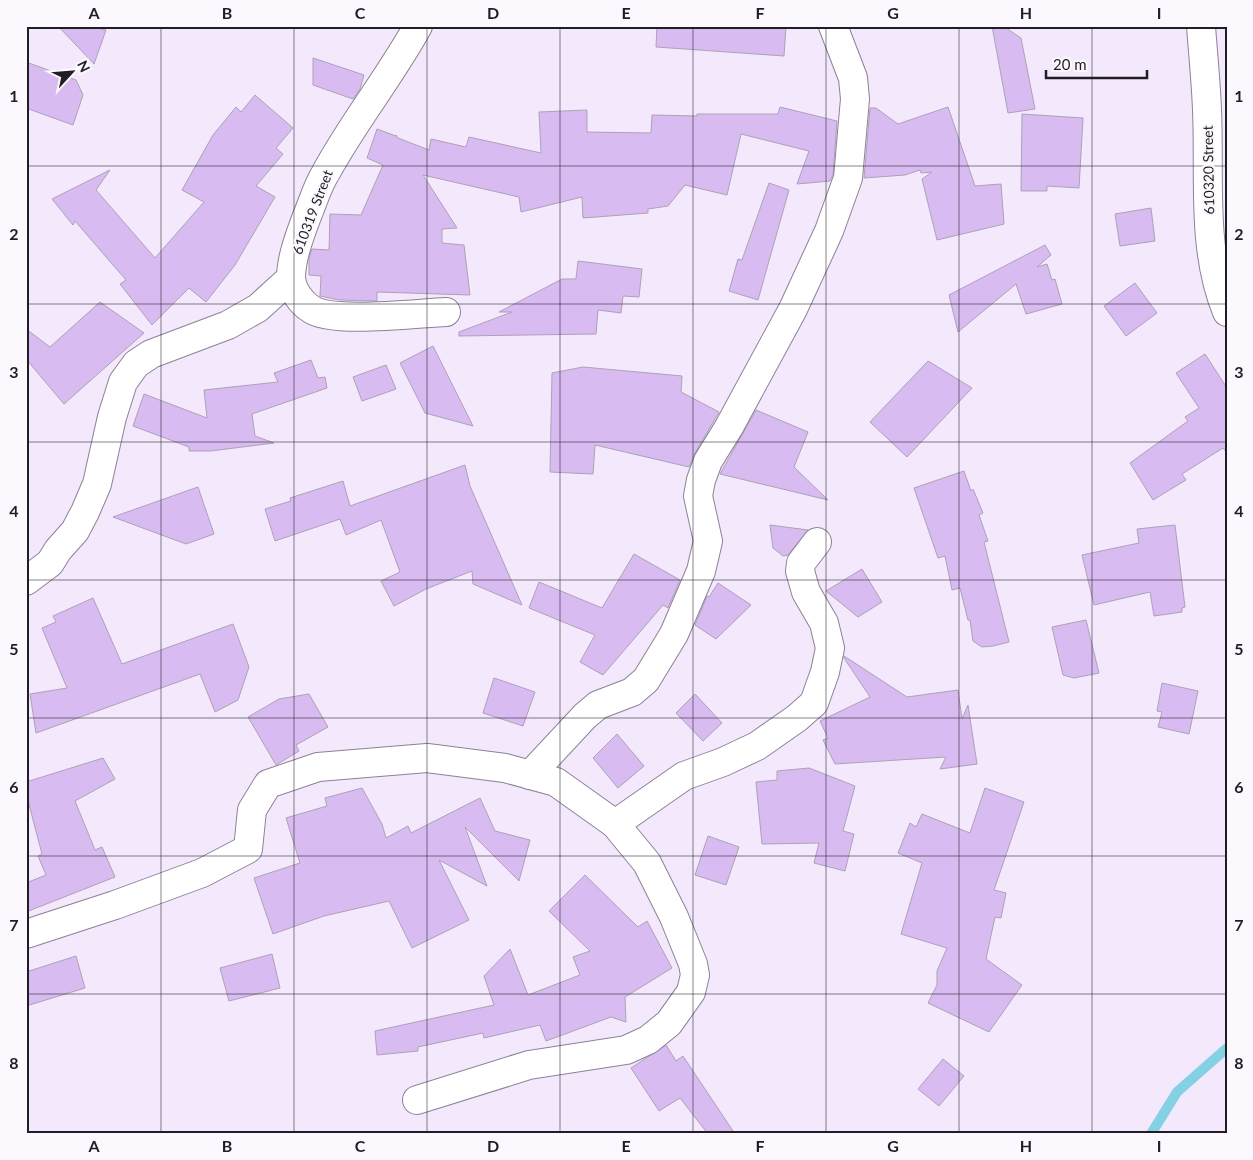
<svg xmlns="http://www.w3.org/2000/svg" width="1253" height="1160" font-family="Lato,sans-serif">
	<rect width="100%" height="100%" fill="#f3e8fc"/>
	<g fill="none" stroke-linecap="round" stroke-linejoin="round">
		<polyline stroke="#84d1e4" stroke-width="10" points="1151,1134 1177,1092 1227,1048"/>
	</g>
	<g fill="#d8bbf1" stroke="#ada1b7">
		<polygon points="58,26 89,26 106,30 94,64"/>
		<polygon points="657,26 786,26 784,56 656,47"/>
		<polygon points="992,26 1003,26 1021,38 1035,109 1008,113"/>
		<polygon points="313,58 364,75 360,89 353,99 313,85"/>
		<polygon points="26,62 76,80 83,95 73,125 26,108"/>
		<polygon points="255,95 293,128 276,148 283,154 256,186 275,197 235,265 206,302 189,288 152,325 120,284 126,280 75,221 73,225 52,199 110,170 96,190 155,258 204,202 182,190 213,135 236,107 241,112"/>
		<polygon points="780,107 837,121 833,175 830,181 797,184 809,151 741,134 727,195 685,185 668,206 648,209 648,213 583,218 582,197 521,212 519,197 423,175 457,228 442,229 442,243 464,245 470,295 377,292 377,301 339,300 320,296 321,276 309,275 309,258 312,249 329,250 330,214 361,215 383,165 367,158 377,129 396,136 396,135 398,138 429,150 431,139 466,147 469,137 541,153 539,112 587,110 587,132 651,133 652,115 697,116 697,114 778,114"/>
		<polygon points="948,107 975,186 1001,184 1004,224 937,240 922,179 932,172 921,173 920,170 905,175 864,178 870,108 876,108 898,124"/>
		<polygon points="1022,114 1083,118 1079,188 1047,186 1047,191 1021,191"/>
		<polygon points="769,183 789,190 758,300 729,291 738,259 742,260"/>
		<polygon points="1151,208 1155,241 1120,246 1115,214"/>
		<polygon points="1045,245 1051,255 1037,267 1047,264 1052,280 1055,279 1062,304 1026,314 1016,284 958,332 949,295"/>
		<polygon points="578,261 642,269 639,297 623,296 621,313 598,310 596,334 459,336 459,332 512,312 499,312 562,279 576,279"/>
		<polygon points="1135,283 1157,313 1126,336 1104,306"/>
		<polygon points="100,302 144,333 64,404 26,359 26,329 50,347"/>
		<polygon points="433,346 473,426 425,413 400,363"/>
		<polygon points="1205,354 1227,388 1227,453 1223,448 1182,474 1186,480 1153,500 1130,463 1188,421 1185,417 1199,408 1176,373"/>
		<polygon points="311,360 318,378 325,377 327,388 252,414 255,436 274,443 211,451 189,451 189,447 133,426 144,394 207,418 204,390 278,382 274,373"/>
		<polygon points="928,361 972,388 907,457 870,422"/>
		<polygon points="386,365 396,389 362,401 353,377"/>
		<polygon points="583,367 682,376 681,392 719,412 695,453 689,467 595,445 593,474 550,472 552,373"/>
		<polygon points="756,410 808,432 794,467 828,500 720,474"/>
		<polygon points="465,465 470,486 522,605 473,584 472,571 426,589 394,606 381,581 400,572 381,520 346,535 340,519 275,541 265,509 291,501 290,498 343,481 350,506"/>
		<polygon points="964,471 971,491 973,489 983,513 979,515 988,541 984,542 1009,642 993,646 982,647 973,641 970,620 968,620 960,588 952,590 945,556 938,558 914,488"/>
		<polygon points="198,487 214,534 186,544 113,517"/>
		<polygon points="770,525 808,530 788,555 783,556 773,548"/>
		<polygon points="1175,525 1185,607 1182,608 1182,612 1154,616 1150,592 1094,605 1082,555 1139,543 1137,529"/>
		<polygon points="634,554 680,580 668,608 663,605 603,675 580,662 595,635 529,608 539,582 602,608"/>
		<polygon points="862,569 882,602 858,617 826,591"/>
		<polygon points="718,583 751,605 716,639 695,625 707,596 709,597"/>
		<polygon points="93,598 122,664 233,624 249,667 238,700 215,712 200,674 36,733 30,694 67,688 42,628 56,622 53,616"/>
		<polygon points="1086,620 1099,673 1074,678 1063,675 1052,627"/>
		<polygon points="844,656 907,697 958,690 962,719 968,705 977,764 940,769 946,757 835,764 823,740 828,738 820,721 870,697 844,658"/>
		<polygon points="494,678 535,692 523,726 483,713"/>
		<polygon points="1162,683 1198,691 1189,734 1158,727 1162,712 1157,711"/>
		<polygon points="309,694 328,727 296,745 299,751 276,765 248,717 279,699"/>
		<polygon points="695,694 722,723 703,741 676,713"/>
		<polygon points="617,734 644,766 618,788 593,758"/>
		<polygon points="103,758 115,779 75,801 95,850 102,847 115,877 26,912 26,883 46,875 38,856 42,854 26,793 26,782"/>
		<polygon points="809,768 855,786 843,831 854,834 845,871 814,863 819,843 762,844 756,782 777,780 777,771"/>
		<polygon points="362,788 382,824 386,838 408,826 411,833 480,798 495,831 530,840 519,881 465,827 487,886 439,860 469,920 412,948 389,901 324,916 273,934 254,878 300,863 286,818 327,806 325,798"/>
		<polygon points="985,788 1024,802 994,890 1006,893 1001,918 995,917 986,959 1022,985 989,1032 928,1003 937,985 937,971 947,948 901,934 922,863 898,853 910,823 916,827 922,814 970,833"/>
		<polygon points="708,836 739,847 726,885 695,875"/>
		<polygon points="585,875 638,927 647,921 672,968 625,997 626,1022 611,1017 546,1041 540,1025 484,1038 483,1033 418,1047 418,1051 377,1055 375,1031 494,1005 484,976 510,949 528,995 580,975 573,957 590,951 549,911"/>
		<polygon points="272,954 280,988 229,1001 220,968"/>
		<polygon points="76,956 85,988 26,1006 26,972"/>
		<polygon points="666,1045 676,1061 683,1056 735,1134 708,1134 680,1098 659,1111 631,1068"/>
		<polygon points="943,1059 964,1076 939,1106 918,1089"/>
	</g>
	<g fill="none" stroke-linecap="round" stroke-linejoin="round">
		<g stroke="#8d8196" stroke-width="30">
			<g id="minor">
				<path d="M418,26C390,77 353,122 325,174C317,187 313,202 307,216C300,235 291,258 291,278C292,290 301,303 311,309C332,324 418,313 446,312"/>
				<path d="M1201,26C1203,54 1206,82 1207,110C1210,177 1201,249 1227,312"/>
				<polyline points="26,581 50,563 58,550 75,531 85,512 97,484 112,417 123,382 136,364 151,354 228,325 258,308 291,278"/>
				<polyline points="530,775 585,716 598,705 632,692 646,680 674,634 701,571 708,541 698,496 701,480 708,461 729,427 793,309 829,231 848,178 855,99 853,78 833,26"/>
				<polyline points="615,824 684,776 723,762 757,746 797,718 814,703 825,672 830,648 824,623 806,592 800,571 801,563 817,542"/>
				<polyline points="26,934 115,905 202,873 248,849 252,810 268,784 318,767 427,758 505,768 556,782 615,824 647,863 674,917 693,964 695,975 691,992 669,1023 648,1040 626,1050 529,1065 417,1100"/>
			</g>
		</g>
		<use href="#minor" stroke="#fff" stroke-width="28"/>
	</g>
	<path fill="none" stroke="#211d25" stroke-width="1" stroke-opacity="0.55" d="M161,26V1134M294,26V1134M427,26V1134M560,26V1134M693,26V1134M826,26V1134M959,26V1134M1092,26V1134M26,166H1227M26,304H1227M26,442H1227M26,580H1227M26,718H1227M26,856H1227M26,994H1227"/>
	<g text-anchor="middle" dominant-baseline="central" stroke-width="4.5" stroke-linejoin="round" paint-order="stroke">
		<g font-size="14" fill="#211d25" stroke="#fcf9fe">
			<text transform="translate(1208 170) rotate(-91)">610320 Street</text>
			<text transform="translate(312 212) rotate(-69)">610319 Street</text>
		</g>
	</g>
	<rect width="1253" height="1160" fill="none" stroke="#fcf9fe" stroke-width="55"/>
	<g transform="translate(72 72) rotate(64)" stroke="#fcf9fe" stroke-width="4" paint-order="stroke">
	<path d="M0-4L9 19L0 12L-9 19Z" fill="#211d25"/>
	<text y="-8" font-size="14" font-weight="bold" text-anchor="middle" fill="#211d25">N</text>
	</g>
	<path d="M1046 70v8h101v-8" fill="none" stroke="#211d25" stroke-width="2.5"/>
	<text x="1053" y="70" font-size="15" fill="#211d25" stroke="#fcf9fe" stroke-width="4" paint-order="stroke">20 m</text>
	<rect x="28" y="28" width="1198" height="1104" fill="none" stroke="#211d25" stroke-width="2"/>
	<g font-size="16" text-anchor="middle" font-weight="bold" fill="#211d25">
		<text x="94" y="19">A</text>
		<text x="227" y="19">B</text>
		<text x="360" y="19">C</text>
		<text x="493" y="19">D</text>
		<text x="626" y="19">E</text>
		<text x="760" y="19">F</text>
		<text x="893" y="19">G</text>
		<text x="1026" y="19">H</text>
		<text x="1159" y="19">I</text>
		<text x="14" y="102">1</text>
		<text x="1239" y="102">1</text>
		<text x="14" y="240">2</text>
		<text x="1239" y="240">2</text>
		<text x="14" y="378">3</text>
		<text x="1239" y="378">3</text>
		<text x="14" y="517">4</text>
		<text x="1239" y="517">4</text>
		<text x="14" y="655">5</text>
		<text x="1239" y="655">5</text>
		<text x="14" y="793">6</text>
		<text x="1239" y="793">6</text>
		<text x="14" y="931">7</text>
		<text x="1239" y="931">7</text>
		<text x="14" y="1069">8</text>
		<text x="1239" y="1069">8</text>
		<text x="94" y="1152">A</text>
		<text x="227" y="1152">B</text>
		<text x="360" y="1152">C</text>
		<text x="493" y="1152">D</text>
		<text x="626" y="1152">E</text>
		<text x="760" y="1152">F</text>
		<text x="893" y="1152">G</text>
		<text x="1026" y="1152">H</text>
		<text x="1159" y="1152">I</text>
	</g>
</svg>
